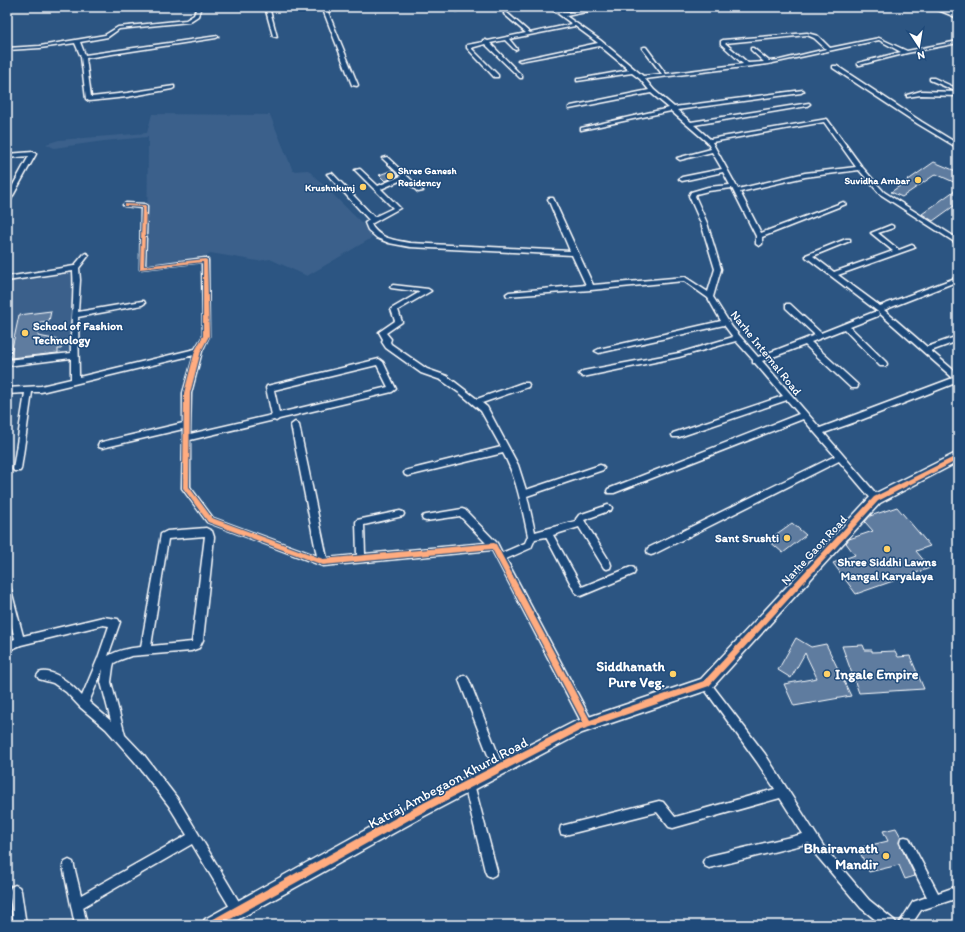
<svg xmlns="http://www.w3.org/2000/svg" width="965" height="932" font-family="Itim,sans-serif">
	<rect width="100%" height="100%" fill="#2c5582"/>
	<filter id="ink" filterUnits="userSpaceOnUse"><feTurbulence type="fractalNoise" baseFrequency=".025" numOctaves="2"/><feDisplacementMap in="SourceGraphic" scale="8" xChannelSelector="R" yChannelSelector="G"/><feConvolveMatrix kernelMatrix="1 2 1 2 8 2 1 2 1" color-interpolation-filters="sRGB"/></filter>
	<g filter="url(#ink)">
		<g fill="#3b618b">
			<polygon points="152,114 270,115 293,171 308,170 375,236 307,276 270,259 258,261 210,253 209,255 147,265 148,137 104,141 54,148 46,144 59,140 147,133"/>
			<polygon points="73,266 71,357 7,366 7,275"/>
		</g>
		<g fill="#5e7c9f" stroke="#fff">
			<polygon points="934,162 958,172 958,184 936,174 902,197 891,192"/>
			<polygon points="393,170 398,176 385,181 379,175"/>
			<polygon points="958,188 958,203 933,221 922,214"/>
			<polygon points="51,311 49,321 40,322 38,336 65,341 61,349 58,349 58,353 10,358 19,315"/>
			<polygon points="897,507 930,546 916,551 930,568 856,594 833,563 855,555 846,543 849,539 873,531 865,522 870,516"/>
			<polygon points="792,523 806,535 783,553 768,540"/>
			<polygon points="796,638 811,647 826,644 851,696 794,706 784,684 817,678 805,653 791,678 778,670"/>
			<polygon points="863,645 865,650 872,650 872,652 895,651 898,657 910,656 924,689 859,693 842,646"/>
			<polygon points="896,828 901,837 899,843 915,876 905,879 899,865 869,872 858,848 888,841 883,831"/>
			<polygon points="7,885 11,885 8,891 12,925 7,925"/>
		</g>
		<g fill="none" stroke-linecap="round" stroke-linejoin="round">
			<g stroke="#fff" stroke-width="3">
				<g id="street">
					<polygon points="197,7 201,7 198,16 189,22 119,29 108,37 80,42 85,55 218,36 218,37 216,38 86,58 91,97 127,93 174,86 174,88 172,89 127,97 89,101 86,99 81,57 75,43 40,48 7,50 7,48 40,46 105,35 118,27 186,20 194,15"/>
					<polygon points="265,7 269,7 277,37 273,36"/>
					<polygon points="322,7 326,7 358,85 357,86 352,85"/>
					<polygon points="464,7 473,7 456,11 454,10"/>
					<path d="M549,7H554L563,13L601,7H611L566,16L600,40L643,76L662,74L642,48L644,47H646L666,74L743,64L721,44V41L723,40L807,33L818,36L830,48L879,38L907,51L958,41V43L907,53L860,65H858V63L901,52L879,40L768,64L645,79L654,90L674,107L803,90L804,91L801,93L677,110L691,122L809,103L810,104L807,106L694,125L710,139L827,119L862,167L884,192L958,239V244L956,243L880,194L859,170L805,177L740,192L761,233L841,203L843,202L846,204L762,237V244L759,246L756,244V236L732,188L708,191L696,194L695,196L707,223L721,269L713,297L732,327L758,357L815,335L786,308V304H790L821,333L874,312H878L879,314L878,316L850,327L886,362L887,364L886,366H880L844,329L811,342L857,384L858,386L857,388H851L805,345L762,361L820,428L953,378L877,311L806,257V255L846,239H850V241L813,256L834,272L893,251L871,233L891,225L893,226V228L878,233L899,250L912,245L915,247L914,248L838,275L880,306L958,277V281L884,310L927,347L958,336V341L931,351L958,374V382L861,420L824,433L879,497L880,499L879,501H873L839,461L654,554L651,555L648,554L647,551L648,548L835,456L803,419L614,493H608L607,491L608,489L799,414L787,400L679,437H673L672,435L673,433L783,396L755,363H753V360L736,341L679,357L583,377L579,374L583,371L679,353L733,337L724,325L599,353L595,351L599,349L721,321L708,298L684,281L591,290L507,296L506,294L509,292L586,285L572,255L410,247L389,243L377,238L368,230L365,223L369,220L327,174L332,173L374,217L393,208L355,170L360,169L378,186L401,176L382,158L387,157L423,191L418,192L404,179L381,189L400,208L371,224C378,239 396,240 410,243L570,251L548,199L549,198H553L593,285L685,277L708,292L715,269L701,223L689,196L691,192L708,187L730,185L723,172L682,181L679,179L682,177L722,169L712,152L680,160L677,158L711,149L707,142L671,111L581,130V128L669,108L651,93L569,109V107L571,106L649,90L640,79L632,73L577,81V79H579L629,70L600,46L520,61L518,60L598,43L575,26L509,39L517,49L515,50L505,40L490,43L522,76V78H520L485,44L471,48L498,75V77H494L467,48V45L483,42V40H485L488,41L526,33L504,14V13L506,12L530,33L572,24ZM807,35L814,38L826,49L780,60L769,61L753,48H751V50L764,62L748,63L725,43ZM824,122L856,167L805,173L738,189L712,142Z"/>
					<polygon points="833,66 837,66 922,122 958,144 958,148 918,124 833,68"/>
					<polygon points="930,78 934,78 958,89 958,96 921,95 907,97 907,95 921,91 958,92 930,80"/>
					<polygon points="33,152 36,154 10,201 7,203 7,196 29,156 7,158 7,154"/>
					<path d="M126,203L144,204L147,206L145,266L205,258L208,260L209,336L202,351L191,393L190,434L272,415L266,388L267,386L379,359L383,362L396,389L392,392L279,419L276,421L274,420L190,440V487L213,518L317,556L291,425L295,422L299,425L327,558L357,555L356,522L357,520L400,511L403,512L404,514L403,516L364,525L365,554L486,543L460,516L426,521L423,520L422,518L423,516L426,515L462,509L465,510L497,543L502,553L525,543L528,536C522,508 517,478 503,453L408,476L405,475L404,473L405,471L408,470L501,447L481,411L461,394L441,380L421,373L386,348L382,342L383,339L379,332L395,321L391,309L420,292L391,288L390,287L393,285L428,289L431,291L398,310L402,322L386,333L391,339L390,342L391,344L427,369L447,376L477,399L522,383H528L529,385L528,387L482,403L487,407L518,465L526,490L600,465L603,466L604,468L603,470L527,496L535,532L576,521V519L579,515L608,505L611,506L612,508L611,510L584,520L610,562L611,565L610,568L607,569L604,568L579,527L553,535L582,587L631,567L634,568L635,571L634,574L581,596L575,592L546,537L535,539L531,548L506,559L592,721L593,724L592,727L588,729L584,727L492,550L323,566L207,522L182,488L183,429L102,448L99,447L98,445L99,443L102,442L183,423V393L194,355L41,392H32L21,469L20,471H14L13,469L25,393L7,394V388L41,386L71,379V358L7,366V360L71,353C70,326 75,298 73,271L7,281V277L74,266L84,254L86,253L89,255L79,268L80,280L78,312L142,301H144L145,303L142,305L78,317L79,377L195,349L203,336L202,262L140,269L141,208L124,206L123,205ZM377,365L388,387L279,413L274,390Z"/>
					<path d="M206,528L212,531L214,537L203,640L199,648L191,651L131,656L120,660L114,663L113,667L111,682L125,735L144,755L177,798L244,910L242,914L238,916L234,914L192,844L83,907L87,925H75L63,866L65,862L69,860L73,862L81,895L187,835L169,806L136,763L106,729L80,707L66,692L53,683L39,679L37,676L39,673C53,667 73,686 82,696L98,658L109,626L103,625L21,645L7,651V642L15,639L7,608V586L10,587L11,590L23,636L103,617L118,619L120,622L108,656C118,650 129,648 141,647L161,534L167,531ZM205,536L192,642L151,646L168,539ZM103,669L101,682L111,721L89,702Z"/>
					<polygon points="464,675 467,677 469,680 504,769 503,773 499,774 495,773 459,680 461,677"/>
					<polygon points="706,679 709,681 765,754 824,847 869,900 895,921 897,925 882,925 861,908 816,855 809,843 709,868 705,866 703,862 705,858 709,856 803,834 780,798 673,828 669,827 657,812 565,835 561,834 560,830 561,826 565,825 659,801 663,802 675,817 775,789 757,762 703,687 701,684 703,681"/>
					<polygon points="469,779 473,780 474,784 497,871 495,875 491,877 487,875 485,871 464,784 465,780"/>
					<polygon points="905,837 909,838 938,893 958,886 958,898 921,910 911,925 898,925 913,902 927,897 900,842 901,838"/>
					<polygon points="15,885 19,887 21,891 26,925 14,925 9,891 11,887"/>
				</g>
			</g>
			<g stroke="#fff" stroke-width="3">
				<g id="secondary">
					<polygon points="931,7 940,7 958,14 958,18"/>
					<polygon points="958,452 958,462 880,503 711,689 582,733 419,819 228,925 202,925 205,919 407,807 574,722 701,679 872,495"/>
				</g>
			</g>
			<use href="#street" fill="#1f4a7a" fill-rule="evenodd"/>
			<use href="#secondary" fill="#1f4a7a" fill-rule="evenodd"/>
			<g stroke="#1f4a7a" stroke-width="2">
				<polygon id="cycleway" points="124,204 144,205 146,206 144,266 205,259 207,260 209,336 201,351 190,393 189,487 212,518 323,559 494,543 496,544 590,720 704,681 874,497 958,455 958,460 878,501 709,686 581,730 416,816 220,925 207,925 208,922 410,810 576,724 583,722 492,549 323,565 208,522 183,488 184,393 195,351 203,336 203,262 140,269 142,207 126,206 124,206"/>
			</g>
			<use href="#cycleway" fill="#ffac80" fill-rule="evenodd"/>
		</g>
	</g>
	<g fill="#ffd166" stroke="#1f4a7a" stroke-width="1.5">
		<circle cx="390" cy="176" r="4"/>
		<circle cx="918" cy="180" r="4"/>
		<circle cx="363" cy="187" r="4"/>
		<circle cx="25" cy="333" r="4"/>
		<circle cx="787" cy="538" r="4"/>
		<circle cx="887" cy="549" r="4"/>
		<circle cx="673" cy="674" r="4"/>
		<circle cx="827" cy="674" r="4"/>
		<circle cx="886" cy="856" r="4"/>
	</g>
	<g text-anchor="middle" dominant-baseline="central" stroke-width="3" stroke-linejoin="round" paint-order="stroke">
		<g font-size="10" font-weight="bold" fill="#fff" stroke="#1f4a7a" text-anchor="end">
			<text x="398" y="170" text-anchor="start">Shree Ganesh<tspan x="398" dy="12">Residency</tspan></text>
			<text x="910" y="180">Suvidha Ambar</text>
			<text x="355" y="187">Krushnkunj</text>
		</g>
		<g font-size="12" font-weight="bold" fill="#fff" stroke="#1f4a7a" text-anchor="start">
			<text x="33" y="326">School of Fashion<tspan x="33" dy="14">Technology</tspan></text>
			<text x="779" y="538" text-anchor="end">Sant Srushti</text>
			<text x="887" y="562" text-anchor="middle">Shree Siddhi Lawns<tspan x="887" dy="14">Mangal Karyalaya</tspan></text>
		</g>
		<g font-size="12" fill="#fff" stroke="#1f4a7a">
			<text transform="translate(766 353) rotate(51)">Narhe Internal Road</text>
			<text transform="translate(814 550) rotate(-47)">Narhe Gaon Road</text>
		</g>
		<g font-size="14" font-weight="bold" fill="#fff" stroke="#1f4a7a" text-anchor="end">
			<text x="665" y="666">Siddhanath<tspan x="665" dy="16">Pure Veg.</tspan></text>
			<text x="835" y="674" text-anchor="start">Ingale Empire</text>
			<text x="878" y="848">Bhairavnath<tspan x="878" dy="16">Mandir</tspan></text>
		</g>
		<g font-size="14" fill="#fff" stroke="#1f4a7a">
			<text transform="translate(448 783) rotate(-28)">Katraj Ambegaon Khurd Road</text>
		</g>
	</g>
	<rect width="965" height="932" fill="none" stroke="#1f4a7a" stroke-width="24"/>
	<rect x="12" y="12" width="941" height="908" fill="none" stroke="#fff" stroke-width="1.5" filter="url(#ink)"/>
	<g transform="translate(919 46) rotate(168)" stroke="#1f4a7a" stroke-width="3" paint-order="stroke">
	<path d="M0-3L7 15L0 10L-7 15Z" fill="#ffffff"/>
	<text y="-6" font-size="11" font-weight="bold" text-anchor="middle" fill="#ffffff">N</text>
	</g>
</svg>
